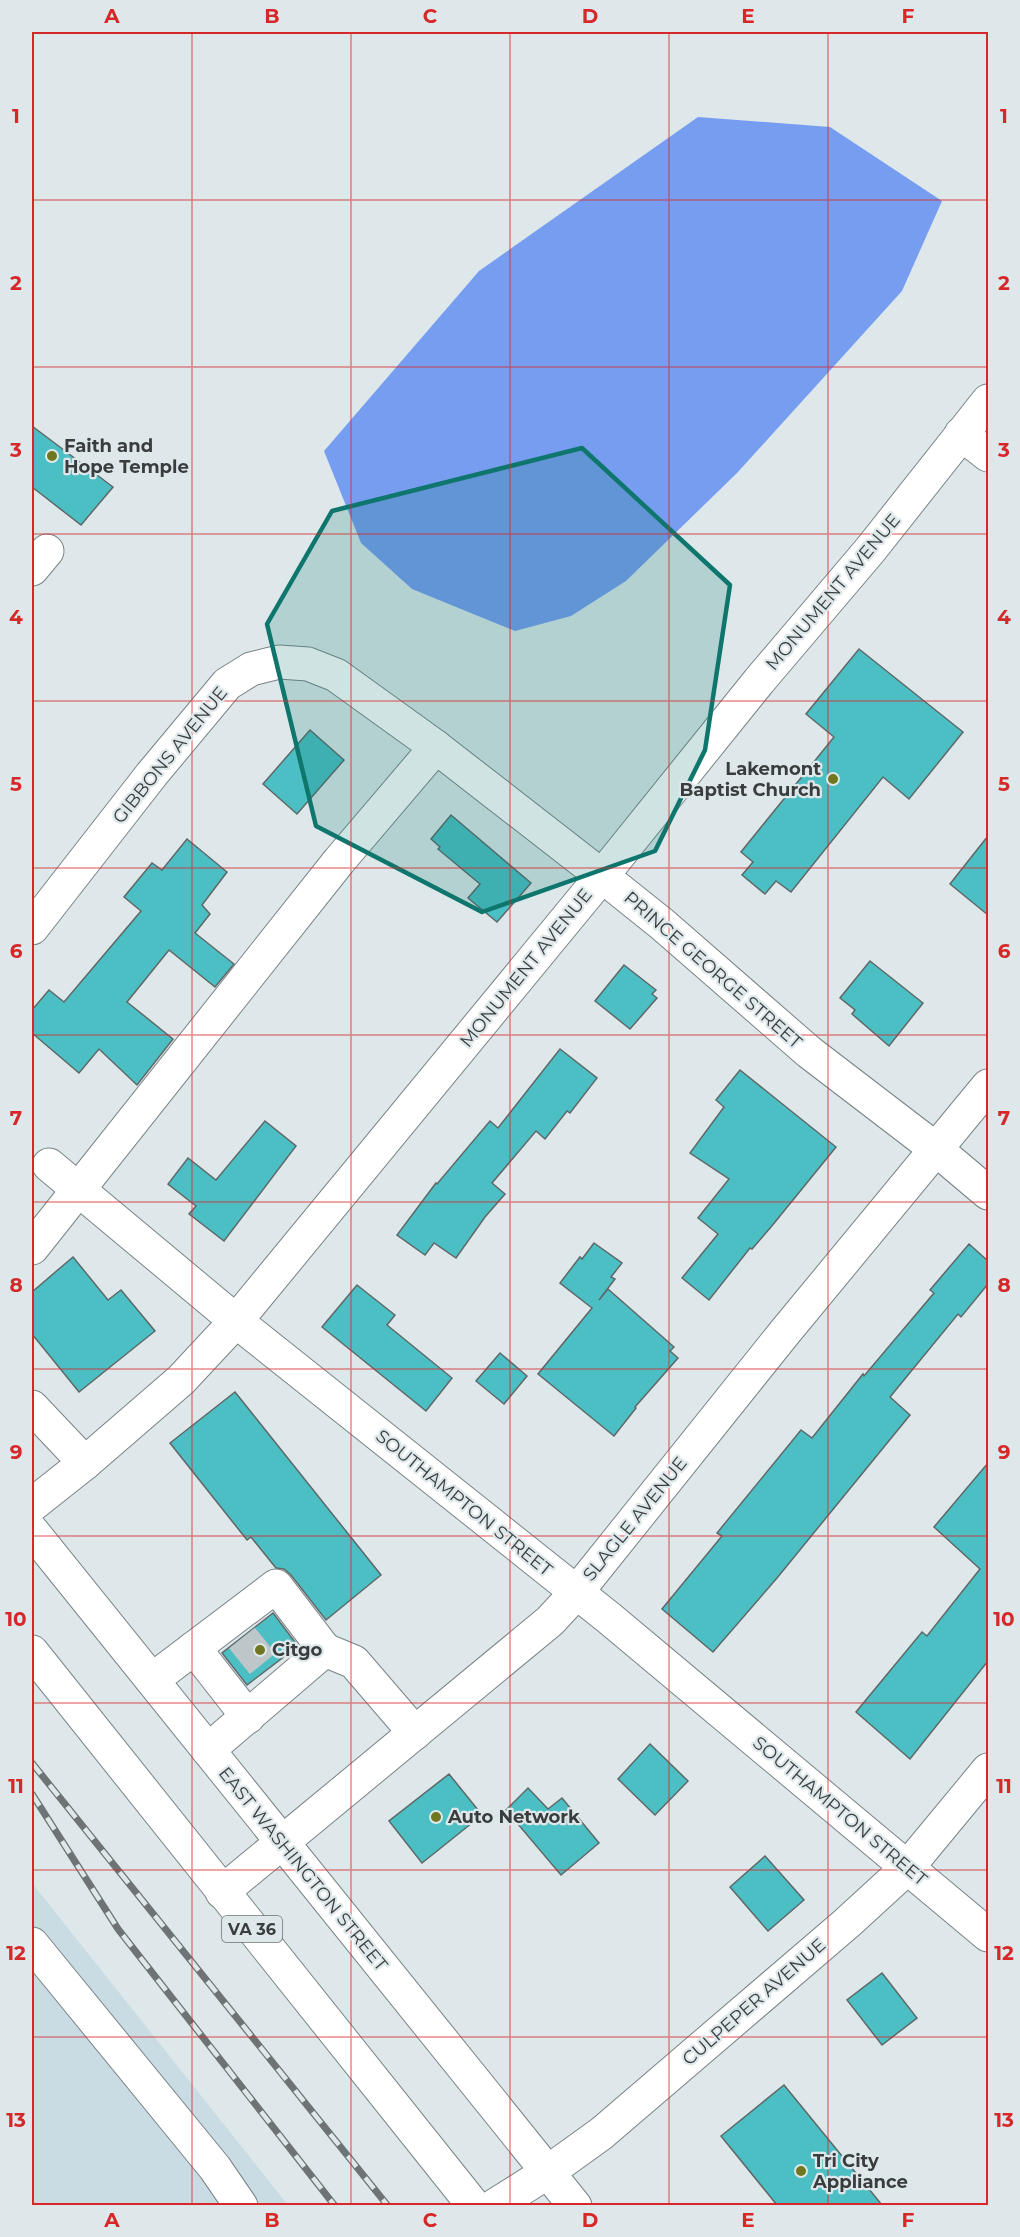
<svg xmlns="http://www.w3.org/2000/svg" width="1020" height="2237" font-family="Montserrat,sans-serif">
	<rect width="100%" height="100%" fill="#dee8eb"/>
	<polygon fill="#cadce3" points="32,1883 288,2205 32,2205"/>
	<polygon fill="#779df0" points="698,117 830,127 942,201 902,291 737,473 626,581 571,616 515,631 412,589 361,543 324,451 479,271"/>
	<g fill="#4bbfc4" stroke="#5f6868" stroke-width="1.5">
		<polygon points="32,426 113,487 81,525 32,487"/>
		<polygon points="859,649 963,732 909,799 883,777 791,892 776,881 765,894 742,875 753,862 741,852 834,737 806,714"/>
		<polygon points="310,730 344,760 297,814 263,784"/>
		<polygon points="451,815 531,883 497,922 468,898 480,884 438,849 440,847 431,839"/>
		<polygon points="988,836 988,915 950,884"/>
		<polygon points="187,839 227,872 202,905 210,914 195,933 234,964 215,987 169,950 127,1002 173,1039 137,1085 99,1049 79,1073 32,1033 32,1010 49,990 64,1002 141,911 124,897 152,863 162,870"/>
		<polygon points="870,961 923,1003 889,1046 852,1014 855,1010 840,998"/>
		<polygon points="624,965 656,990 652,994 657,998 630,1029 595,1001"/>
		<polygon points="560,1049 597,1078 570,1113 567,1111 545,1139 536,1131 492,1183 505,1194 485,1217 456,1258 434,1243 425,1255 397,1235 436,1183 437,1184 490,1121 498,1128"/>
		<polygon points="740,1070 836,1147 771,1227 752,1249 750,1248 709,1300 682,1278 718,1234 698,1218 729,1179 690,1153 724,1107 716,1100"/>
		<polygon points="265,1121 296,1146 224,1241 189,1214 196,1206 168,1184 188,1158 216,1180"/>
		<polygon points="594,1243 622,1263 611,1277 615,1279 599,1300 608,1289 674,1347 670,1351 678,1358 635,1407 636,1408 614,1436 538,1374 592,1308 560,1283 580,1257 582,1259"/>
		<polygon points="969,1244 988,1261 988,1284 961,1317 958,1314 890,1397 910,1415 777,1578 713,1652 662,1609 722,1536 717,1533 801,1430 812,1438 863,1374 864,1376 934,1293 930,1290"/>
		<polygon points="73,1257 108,1300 121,1290 155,1331 79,1392 32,1334 32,1292"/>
		<polygon points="357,1285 395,1315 387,1325 452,1378 426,1411 322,1327"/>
		<polygon points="500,1353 527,1376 504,1404 476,1381"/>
		<polygon points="235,1392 381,1575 326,1620 291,1575 284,1569 276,1568 251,1537 247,1540 170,1443"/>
		<polygon points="988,1463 988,1661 910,1759 856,1712 922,1632 927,1636 980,1569 934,1527"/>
		<polygon points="273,1613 298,1646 247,1685 222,1653"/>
		<polygon points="650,1744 688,1781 655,1815 618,1779"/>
		<polygon points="449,1774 482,1815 422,1863 389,1821"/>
		<polygon points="528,1788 548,1809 562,1798 599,1843 561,1875 506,1810"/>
		<polygon points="765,1856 804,1900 768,1931 730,1887"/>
		<polygon points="882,1973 917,2018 882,2045 847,2000"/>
		<polygon points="784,2085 882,2205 777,2205 721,2136"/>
	</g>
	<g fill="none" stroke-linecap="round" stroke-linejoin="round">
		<polyline stroke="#bdc6c8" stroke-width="33" stroke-dasharray="33 16" stroke-linecap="butt" points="242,1638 267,1669"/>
		<g stroke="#7a8387" stroke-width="35">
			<g id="minor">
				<polyline points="961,434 988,455"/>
				<polyline points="32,569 47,551"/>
				<polyline points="32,928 152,774 227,684 251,669 279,662 308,664 336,675 436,747 602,876 662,924 809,1052 937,1150 988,1193"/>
				<polyline points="49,1165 236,1321 609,1618 988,1935"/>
				<polyline points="32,1248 339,861 436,747"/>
				<polyline points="32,1407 85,1463"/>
				<polyline points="32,1505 85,1463 181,1380 236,1321 602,876 759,681 871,549 988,401"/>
				<polyline points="194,1648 248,1717"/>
				<polyline points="152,1680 276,1586 325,1650"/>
				<polyline points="208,1750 325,1650 354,1662 415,1733"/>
				<polyline points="222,1892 550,1621 576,1593 785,1332 988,1086"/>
				<polyline points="32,1944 215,2168 241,2206"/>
				<polyline points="494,2206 548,2172 602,2133 847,1923 907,1868 988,1770"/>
			</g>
		</g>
		<g stroke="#7a8387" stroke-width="35">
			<g id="highway">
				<polyline points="32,1531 575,2206"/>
				<polyline points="32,1652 474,2206"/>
			</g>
		</g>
		<use href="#minor" stroke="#fff" stroke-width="33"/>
		<use href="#highway" stroke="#fff" stroke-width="33"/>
		<g stroke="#6e7476" stroke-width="7">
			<g id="rail">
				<polyline points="32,1763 388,2206"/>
				<polyline points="32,1794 118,1929 335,2206"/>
			</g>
		</g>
		<use href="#rail" stroke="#dee8eb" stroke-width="4.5" stroke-dasharray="14" stroke-linecap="butt"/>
	</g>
	<path fill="#0f766e" fill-opacity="0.2" stroke="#0f766e" stroke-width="4.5" stroke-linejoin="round" d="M582,448L730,585L705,750L655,851L482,912L316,826L267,624L332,511Z"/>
	<path fill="none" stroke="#d62828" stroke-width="1.5" stroke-opacity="0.55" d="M192,32V2206M351,32V2206M510,32V2206M669,32V2206M828,32V2206M32,200H988M32,367H988M32,534H988M32,701H988M32,868H988M32,1035H988M32,1202H988M32,1369H988M32,1536H988M32,1703H988M32,1870H988M32,2037H988"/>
	<g fill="#717720" stroke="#dee8eb" stroke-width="2">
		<circle cx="52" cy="456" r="6"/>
		<circle cx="833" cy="779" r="6"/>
		<circle cx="260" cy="1650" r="6"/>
		<circle cx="436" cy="1817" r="6"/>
		<circle cx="801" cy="2171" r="6"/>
	</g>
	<g text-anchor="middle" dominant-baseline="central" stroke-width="4.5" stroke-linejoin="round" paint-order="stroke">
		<rect fill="#dee8eb" stroke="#6a7072" stroke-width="1.5" x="222" y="1916" width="60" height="26" rx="4.5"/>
		<g font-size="16" font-weight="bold" fill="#393d3e">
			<text x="252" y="1929">VA 36</text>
		</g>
		<g font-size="18" font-weight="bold" fill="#393d3e" stroke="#dee8eb" text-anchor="start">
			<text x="64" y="446">Faith and<tspan x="64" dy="21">Hope Temple</tspan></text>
			<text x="821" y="769" text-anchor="end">Lakemont<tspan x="821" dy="21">Baptist Church</tspan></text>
			<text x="272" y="1650">Citgo</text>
			<text x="448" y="1817">Auto Network</text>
			<text x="813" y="2161">Tri City<tspan x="813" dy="21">Appliance</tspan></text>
		</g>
		<g font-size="18" fill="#393d3e" stroke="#dee8eb">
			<text transform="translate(833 592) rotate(-50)">MONUMENT AVENUE</text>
			<text transform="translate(170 755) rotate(-51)">GIBBONS AVENUE</text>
			<text transform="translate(526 968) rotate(-51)">MONUMENT AVENUE</text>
			<text transform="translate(713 970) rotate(41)">PRINCE GEORGE STREET</text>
			<text transform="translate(464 1503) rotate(39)">SOUTHAMPTON STREET</text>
			<text transform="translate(635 1519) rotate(-51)">SLAGLE AVENUE</text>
			<text transform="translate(840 1811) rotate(40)">SOUTHAMPTON STREET</text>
			<text transform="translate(303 1869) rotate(51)">EAST WASHINGTON STREET</text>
			<text transform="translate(754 2002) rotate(-41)">CULPEPER AVENUE</text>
		</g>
	</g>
	<rect width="1020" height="2237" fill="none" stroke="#dee8eb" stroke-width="66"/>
	<rect x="33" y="33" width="954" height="2171" fill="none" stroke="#d62828" stroke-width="2"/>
	<g font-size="20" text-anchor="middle" font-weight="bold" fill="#d62828">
		<text x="112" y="23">A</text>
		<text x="272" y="23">B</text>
		<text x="430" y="23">C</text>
		<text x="590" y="23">D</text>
		<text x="748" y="23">E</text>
		<text x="908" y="23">F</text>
		<text x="16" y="123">1</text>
		<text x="1004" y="123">1</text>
		<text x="16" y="290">2</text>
		<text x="1004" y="290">2</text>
		<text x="16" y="457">3</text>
		<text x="1004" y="457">3</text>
		<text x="16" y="624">4</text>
		<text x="1004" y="624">4</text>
		<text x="16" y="791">5</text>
		<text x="1004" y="791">5</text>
		<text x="16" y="958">6</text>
		<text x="1004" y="958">6</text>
		<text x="16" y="1125">7</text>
		<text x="1004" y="1125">7</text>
		<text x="16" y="1292">8</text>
		<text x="1004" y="1292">8</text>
		<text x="16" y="1459">9</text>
		<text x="1004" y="1459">9</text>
		<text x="16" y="1626">10</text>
		<text x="1004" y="1626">10</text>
		<text x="16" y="1793">11</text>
		<text x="1004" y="1793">11</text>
		<text x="16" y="1960">12</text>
		<text x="1004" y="1960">12</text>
		<text x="16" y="2127">13</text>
		<text x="1004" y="2127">13</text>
		<text x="112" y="2227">A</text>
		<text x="272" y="2227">B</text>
		<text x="430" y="2227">C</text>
		<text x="590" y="2227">D</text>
		<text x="748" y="2227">E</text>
		<text x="908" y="2227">F</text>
	</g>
</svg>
